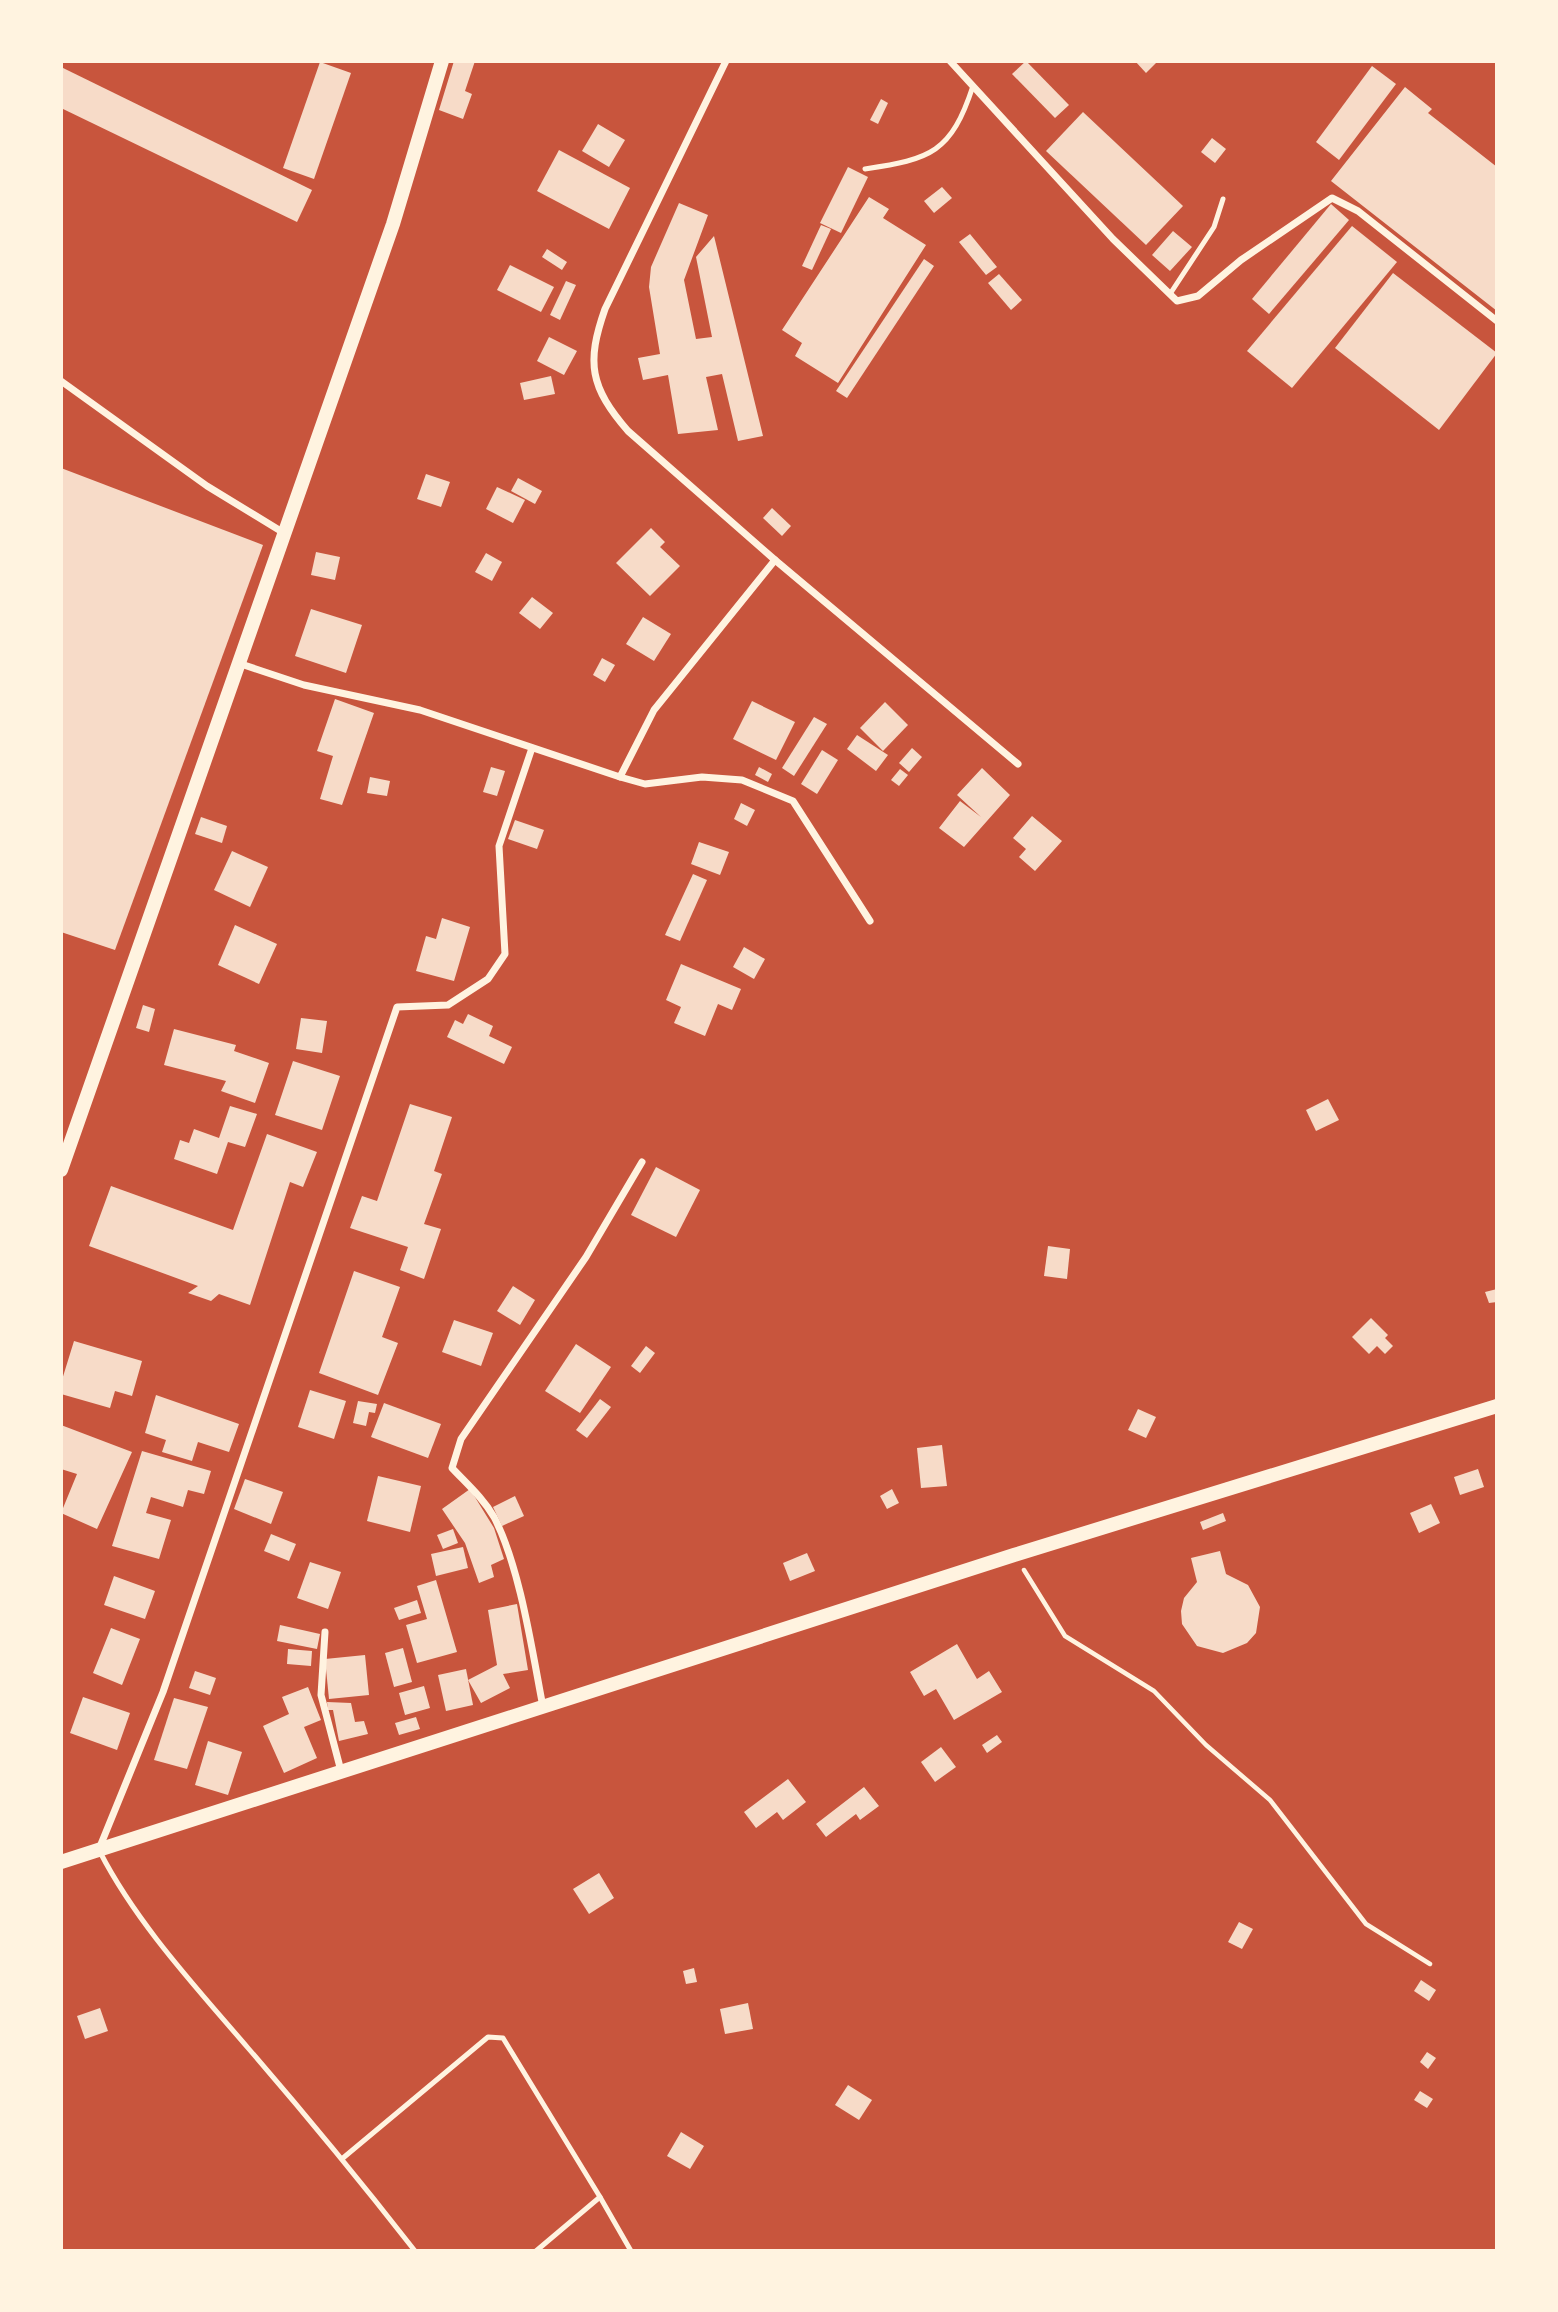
<svg xmlns="http://www.w3.org/2000/svg" width="1558" height="2312" font-family="'Alegreya Sans',sans-serif">
	<rect width="100%" height="100%" fill="#c8553d"/>
	<g fill="#f7dbc8">
		<polygon points="454,61 475,61 465,91 472,94 463,119 439,110"/>
		<polygon points="1026,61 1069,105 1055,118 1012,74"/>
		<polygon points="1135,61 1158,61 1146,73"/>
		<polygon points="320,62 351,73 314,179 283,168"/>
		<polygon points="1372,66 1396,84 1339,160 1316,142"/>
		<polygon points="61,67 312,190 297,222 61,108"/>
		<polygon points="1405,87 1432,109 1428,113 1497,167 1497,311 1331,181"/>
		<polygon points="881,99 888,103 878,124 870,120"/>
		<polygon points="1083,112 1183,206 1146,245 1046,151"/>
		<polygon points="598,124 625,140 609,167 582,151"/>
		<polygon points="1212,138 1226,149 1215,163 1201,152"/>
		<polygon points="559,150 630,188 609,229 537,191"/>
		<polygon points="848,167 868,177 841,233 820,223"/>
		<polygon points="942,187 952,198 934,213 924,201"/>
		<polygon points="869,197 889,209 883,218 926,245 838,383 795,356 802,343 782,330"/>
		<polygon points="679,203 708,215 684,280 696,339 712,337 696,257 714,236 763,436 738,441 722,374 706,377 718,430 678,434 668,375 643,380 638,358 660,354 649,287 651,267"/>
		<polygon points="1331,204 1349,220 1269,314 1252,299"/>
		<polygon points="821,225 831,229 812,270 802,266"/>
		<polygon points="1352,226 1397,262 1292,388 1247,351"/>
		<polygon points="1173,231 1192,247 1170,271 1152,255"/>
		<polygon points="970,234 997,267 986,275 959,242"/>
		<polygon points="547,249 567,262 562,270 542,257"/>
		<polygon points="924,259 934,266 847,398 836,391"/>
		<polygon points="510,265 554,287 541,312 497,290"/>
		<polygon points="1393,273 1497,353 1439,430 1335,348"/>
		<polygon points="999,274 1022,300 1011,310 988,283"/>
		<polygon points="566,281 576,285 560,320 550,315"/>
		<polygon points="549,337 577,351 564,375 537,361"/>
		<polygon points="551,376 555,394 524,400 520,383"/>
		<polygon points="61,468 263,545 115,950 61,932"/>
		<polygon points="426,474 450,482 441,507 417,499"/>
		<polygon points="518,478 542,491 535,504 511,491"/>
		<polygon points="497,487 525,500 513,523 486,509"/>
		<polygon points="772,508 791,526 782,536 763,518"/>
		<polygon points="651,528 665,542 660,547 680,566 650,596 616,563"/>
		<polygon points="316,552 340,557 335,580 311,575"/>
		<polygon points="486,553 502,562 492,581 475,572"/>
		<polygon points="532,597 553,613 540,629 519,613"/>
		<polygon points="311,609 362,625 346,673 295,656"/>
		<polygon points="643,617 671,634 654,661 626,644"/>
		<polygon points="602,658 615,665 605,682 593,675"/>
		<polygon points="335,699 374,713 342,805 320,799 333,756 317,751"/>
		<polygon points="752,701 795,722 776,760 733,739"/>
		<polygon points="885,702 908,725 883,751 860,728"/>
		<polygon points="814,717 827,724 794,776 782,768"/>
		<polygon points="857,735 888,755 876,771 847,749"/>
		<polygon points="912,748 922,757 909,772 899,763"/>
		<polygon points="822,750 838,760 817,794 801,784"/>
		<polygon points="491,767 505,771 497,796 483,792"/>
		<polygon points="759,767 772,774 768,782 755,775"/>
		<polygon points="982,768 1010,795 964,847 939,828 960,801 981,817 957,795"/>
		<polygon points="900,769 908,775 899,786 891,780"/>
		<polygon points="370,777 390,781 387,796 367,793"/>
		<polygon points="741,803 755,810 747,826 734,819"/>
		<polygon points="1032,816 1062,841 1035,871 1019,857 1026,849 1013,838"/>
		<polygon points="201,817 227,826 222,843 195,834"/>
		<polygon points="515,820 544,830 537,849 508,839"/>
		<polygon points="699,842 729,852 720,875 691,864"/>
		<polygon points="232,851 268,867 250,907 214,890"/>
		<polygon points="693,874 707,880 680,941 665,935"/>
		<polygon points="442,918 470,927 454,981 416,971 426,936 436,939"/>
		<polygon points="235,925 277,944 259,984 218,965"/>
		<polygon points="744,947 765,959 754,979 733,967"/>
		<polygon points="681,964 741,989 732,1010 718,1004 705,1036 674,1023 681,1007 666,1000"/>
		<polygon points="143,1005 155,1009 149,1032 136,1028"/>
		<polygon points="468,1014 493,1026 489,1036 512,1047 504,1064 447,1037 455,1020 463,1024"/>
		<polygon points="301,1018 327,1021 322,1053 296,1049"/>
		<polygon points="174,1029 236,1045 234,1051 269,1063 255,1103 221,1091 226,1081 164,1065"/>
		<polygon points="293,1061 340,1076 322,1130 275,1115"/>
		<polygon points="1328,1099 1339,1120 1316,1131 1306,1110"/>
		<polygon points="410,1104 452,1117 434,1171 442,1174 424,1224 441,1229 424,1279 400,1270 408,1247 350,1228 362,1196 377,1201"/>
		<polygon points="230,1106 257,1114 245,1147 228,1142 217,1174 174,1159 180,1140 189,1143 194,1129 219,1138"/>
		<polygon points="267,1134 317,1152 303,1187 290,1182 250,1305 219,1294 211,1301 188,1293 198,1286 89,1246 111,1186 233,1230"/>
		<polygon points="656,1167 700,1190 676,1237 631,1215"/>
		<polygon points="1048,1246 1070,1249 1067,1279 1044,1276"/>
		<polygon points="354,1271 400,1287 382,1337 398,1343 378,1395 319,1373"/>
		<polygon points="513,1286 535,1300 520,1325 497,1311"/>
		<polygon points="1497,1289 1497,1302 1489,1303 1485,1292"/>
		<polygon points="1371,1318 1388,1335 1385,1338 1393,1346 1385,1354 1377,1346 1369,1354 1352,1337"/>
		<polygon points="454,1320 493,1333 481,1366 442,1352"/>
		<polygon points="74,1341 142,1361 132,1396 115,1391 110,1408 61,1394 61,1383"/>
		<polygon points="576,1344 611,1367 580,1413 545,1391"/>
		<polygon points="646,1346 655,1353 640,1373 631,1366"/>
		<polygon points="310,1390 346,1401 334,1439 298,1427"/>
		<polygon points="156,1395 239,1424 229,1452 198,1442 192,1461 162,1452 166,1440 145,1433"/>
		<polygon points="600,1399 611,1407 587,1438 576,1430"/>
		<polygon points="358,1401 377,1404 375,1413 369,1412 366,1426 353,1423"/>
		<polygon points="384,1403 441,1424 428,1458 371,1437"/>
		<polygon points="1138,1409 1156,1417 1146,1438 1128,1430"/>
		<polygon points="61,1425 132,1452 97,1529 61,1513 77,1474 61,1469"/>
		<polygon points="942,1445 947,1486 921,1488 917,1448"/>
		<polygon points="142,1451 211,1471 204,1494 188,1490 183,1507 151,1497 146,1513 171,1520 159,1559 112,1546"/>
		<polygon points="1478,1469 1484,1487 1460,1495 1454,1477"/>
		<polygon points="378,1476 421,1486 410,1532 367,1521"/>
		<polygon points="245,1479 283,1492 271,1524 234,1509"/>
		<polygon points="470,1489 494,1528 504,1559 491,1565 494,1577 479,1583 465,1543 442,1509"/>
		<polygon points="892,1489 899,1503 887,1509 880,1496"/>
		<polygon points="515,1496 524,1516 502,1526 493,1507"/>
		<polygon points="1431,1504 1440,1523 1419,1533 1410,1513"/>
		<polygon points="1223,1513 1226,1521 1203,1530 1200,1522"/>
		<polygon points="453,1529 458,1543 443,1549 437,1535"/>
		<polygon points="271,1534 296,1544 289,1561 264,1551"/>
		<polygon points="463,1547 468,1568 436,1576 431,1554"/>
		<polygon points="1220,1551 1226,1574 1248,1585 1260,1607 1256,1633 1247,1643 1223,1653 1197,1646 1182,1624 1181,1611 1184,1598 1197,1582 1191,1558"/>
		<polygon points="807,1553 815,1571 790,1581 783,1563"/>
		<polygon points="310,1562 341,1572 328,1609 297,1598"/>
		<polygon points="114,1576 155,1591 145,1619 104,1605"/>
		<polygon points="436,1580 457,1652 417,1663 406,1625 427,1619 417,1586"/>
		<polygon points="417,1600 421,1613 399,1620 394,1608"/>
		<polygon points="517,1604 528,1670 503,1674 510,1688 481,1703 468,1680 497,1665 488,1610"/>
		<polygon points="280,1625 320,1634 317,1649 277,1641"/>
		<polygon points="111,1628 140,1639 122,1685 93,1673"/>
		<polygon points="957,1644 977,1679 989,1671 1002,1692 954,1720 936,1689 924,1696 910,1672"/>
		<polygon points="403,1648 412,1682 394,1687 385,1653"/>
		<polygon points="288,1649 312,1651 311,1666 287,1664"/>
		<polygon points="365,1655 369,1695 329,1699 325,1659"/>
		<polygon points="466,1669 473,1705 446,1711 438,1675"/>
		<polygon points="195,1671 216,1678 210,1695 189,1688"/>
		<polygon points="424,1686 430,1708 405,1715 399,1693"/>
		<polygon points="308,1687 321,1720 304,1727 317,1758 284,1773 263,1726 289,1714 282,1697"/>
		<polygon points="83,1697 130,1713 117,1750 70,1733"/>
		<polygon points="174,1698 208,1707 187,1769 154,1760"/>
		<polygon points="327,1702 351,1703 355,1722 364,1721 368,1734 339,1741 333,1710 328,1710"/>
		<polygon points="416,1717 420,1729 399,1735 395,1723"/>
		<polygon points="997,1735 1002,1742 987,1753 982,1745"/>
		<polygon points="208,1741 242,1752 228,1795 195,1785"/>
		<polygon points="941,1747 956,1767 935,1782 921,1762"/>
		<polygon points="788,1779 806,1802 783,1820 777,1812 756,1828 744,1812"/>
		<polygon points="864,1787 879,1806 860,1820 856,1814 826,1837 816,1824"/>
		<polygon points="599,1873 614,1898 589,1914 573,1889"/>
		<polygon points="1239,1922 1253,1929 1242,1949 1228,1942"/>
		<polygon points="694,1968 697,1982 686,1984 683,1971"/>
		<polygon points="1421,1980 1436,1990 1429,2001 1414,1991"/>
		<polygon points="748,2003 753,2029 725,2034 720,2009"/>
		<polygon points="100,2008 108,2031 85,2039 77,2016"/>
		<polygon points="1427,2052 1436,2058 1428,2069 1420,2062"/>
		<polygon points="848,2085 872,2100 859,2120 835,2105"/>
		<polygon points="1420,2091 1433,2099 1427,2108 1414,2100"/>
		<polygon points="681,2132 704,2146 690,2169 667,2156"/>
	</g>
	<g fill="none" stroke-linecap="round" stroke-linejoin="round">
		<polyline stroke="#fff3e0" stroke-width="4.5" points="1024,1570 1065,1636 1154,1691 1206,1745 1270,1800 1366,1924 1430,1964"/>
		<g stroke="#fff3e0" stroke-width="5">
			<path d="M865,169C931,159 951,153 973,86"/>
			<polyline points="1170,294 1214,227 1223,199"/>
			<path d="M100,1852C137,1924 196,1987 248,2048C306,2115 361,2182 415,2251"/>
			<polyline points="343,2158 488,2037 503,2038 600,2197 536,2251"/>
			<polyline points="600,2197 631,2251"/>
		</g>
		<g stroke="#fff3e0" stroke-width="7">
			<polyline points="950,61 1113,239 1177,301 1198,296 1241,260 1332,198 1358,211 1497,321"/>
			<polyline points="61,381 207,486 284,533"/>
			<polyline points="775,560 1018,764"/>
			<path d="M238,663L304,685L420,710L620,777L654,710L775,560L628,431C590,387 586,363 605,309L726,61"/>
			<polyline points="620,777 645,784 702,777 742,780 793,801 870,921"/>
			<polyline points="325,1632 321,1695 341,1771"/>
			<path d="M543,1707C532,1650 520,1567 494,1517C483,1498 467,1484 452,1468L461,1439L586,1257L642,1162"/>
			<polyline points="99,1849 163,1692 397,1007 448,1005 488,979 505,954 499,846 532,748"/>
		</g>
		<g stroke="#fff3e0" stroke-width="14">
			<polyline points="61,1170 393,224 442,61"/>
			<polyline points="61,1862 1014,1555 1497,1406"/>
		</g>
	</g>
	<rect width="1558" height="2312" fill="none" stroke="#fff3e0" stroke-width="126"/>
</svg>
